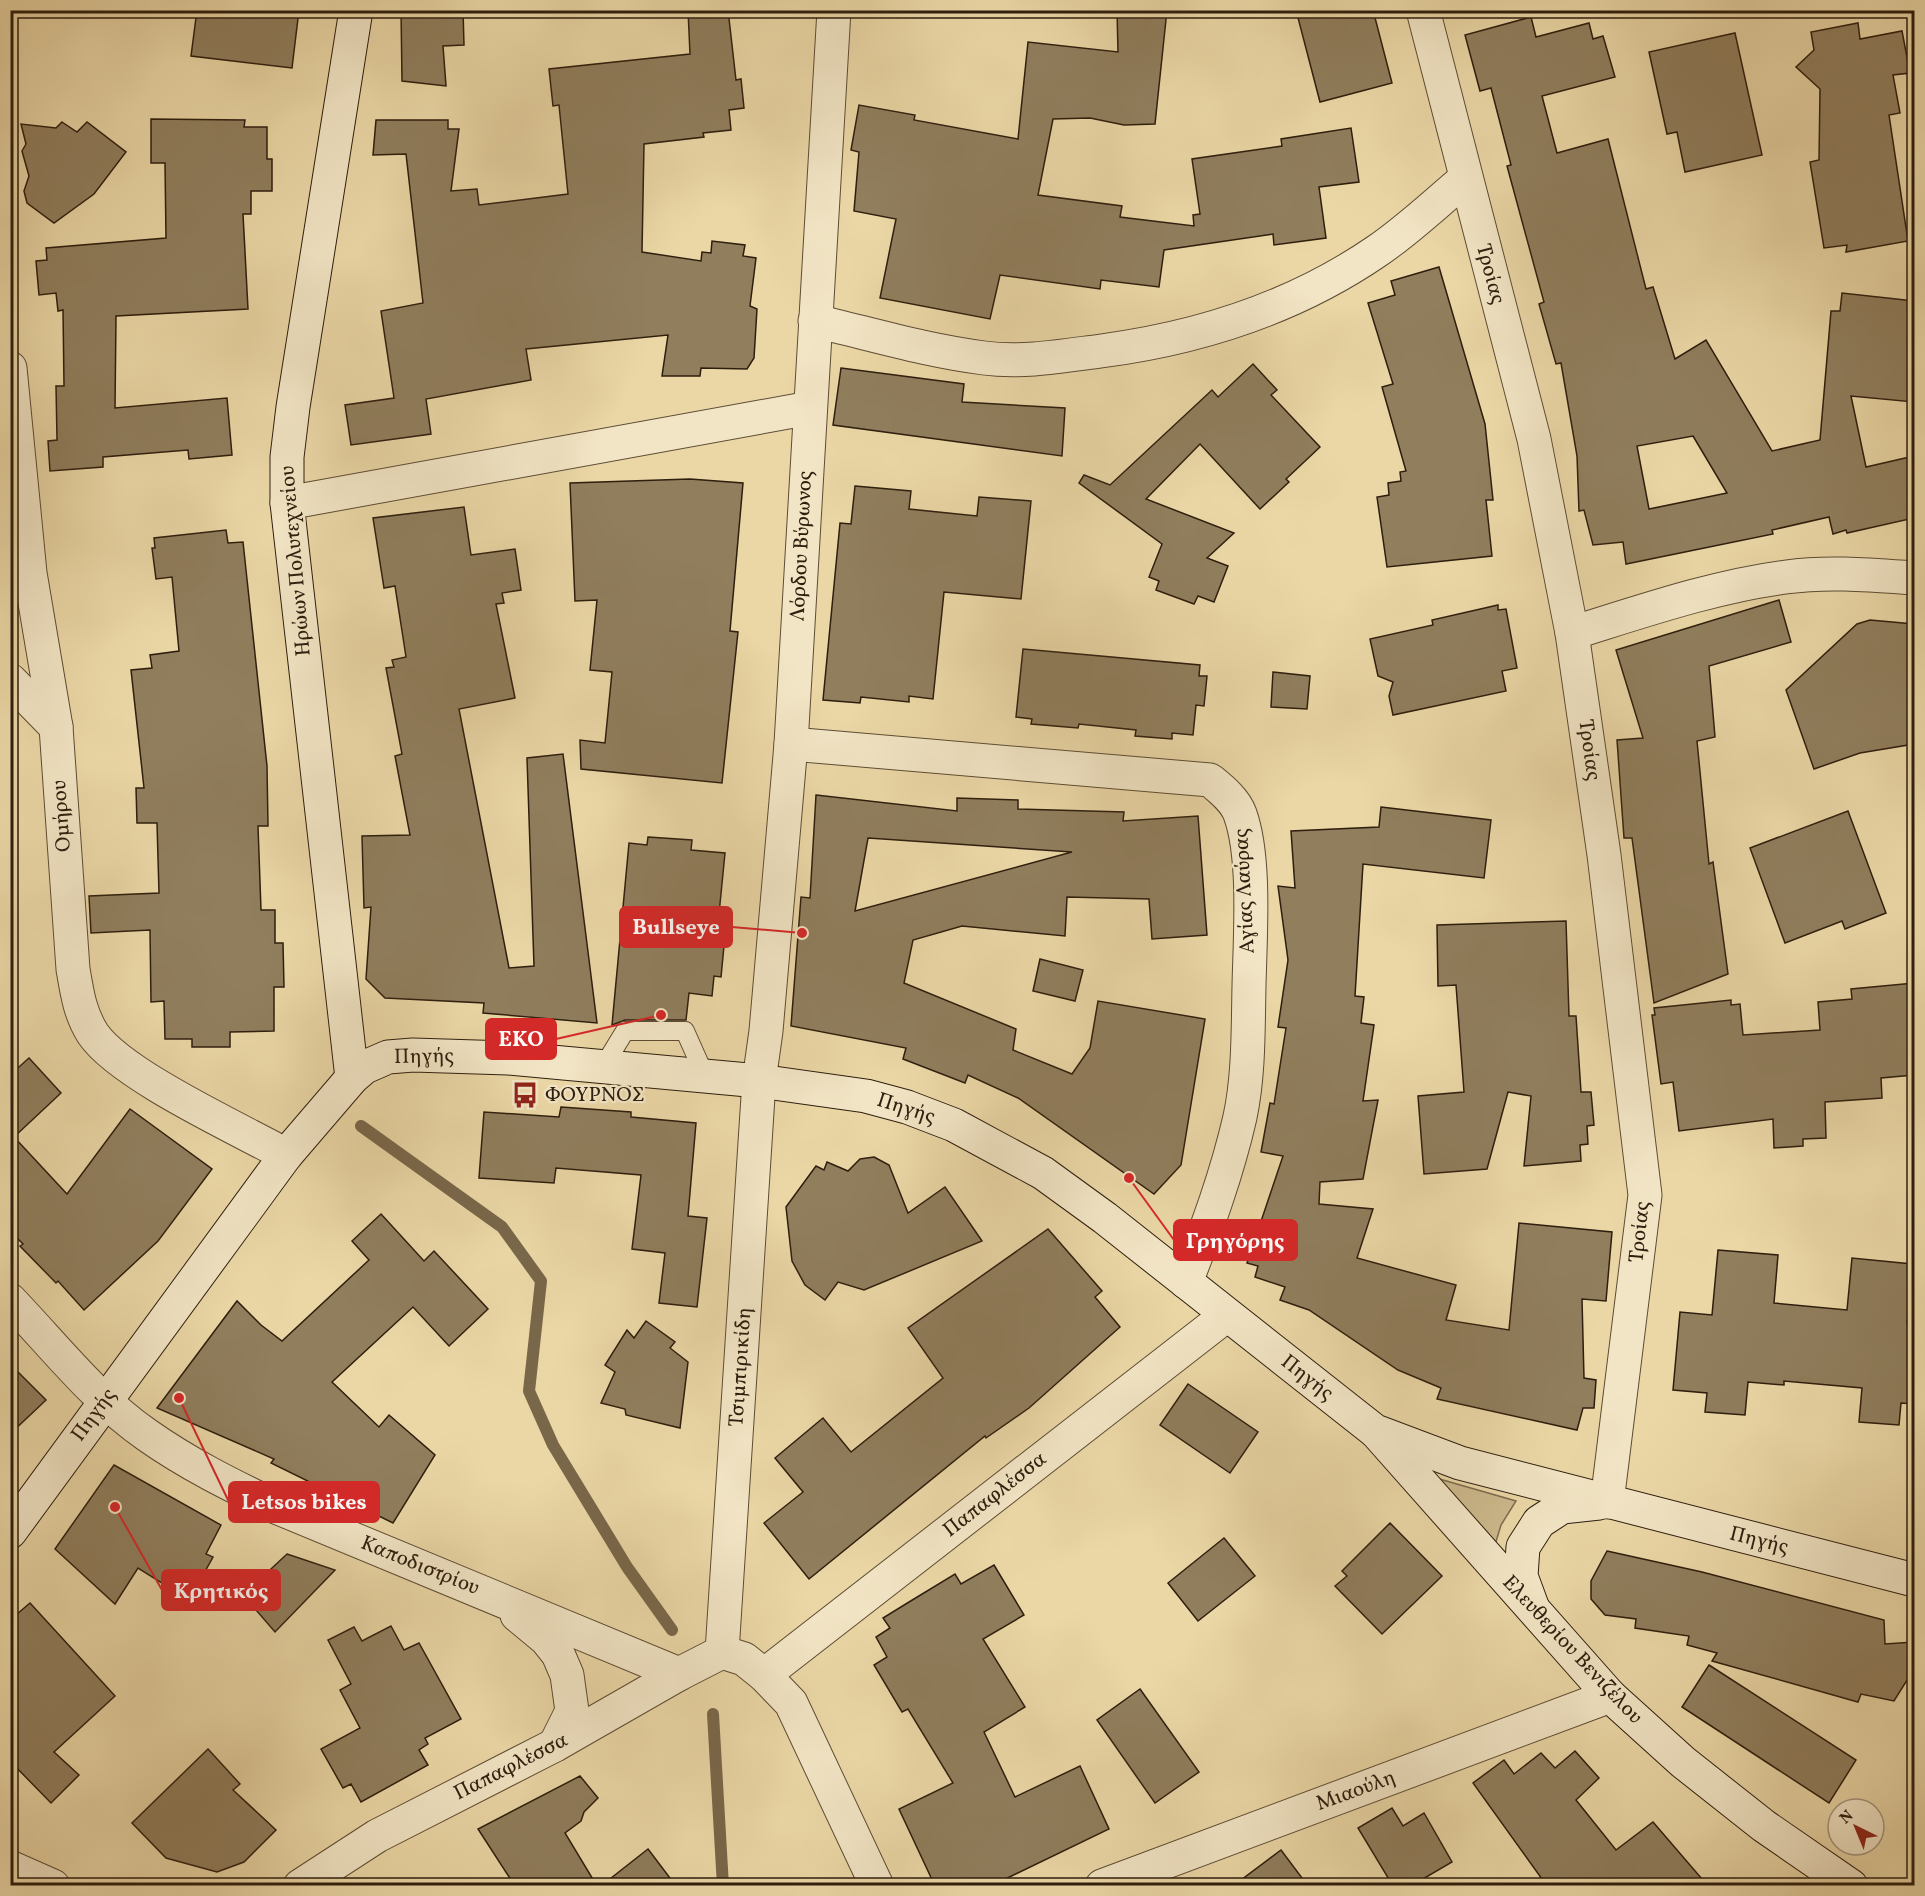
<svg xmlns="http://www.w3.org/2000/svg" width="1925" height="1896" font-family="Vollkorn,serif">
	<rect width="100%" height="100%" fill="#ebd7a6"/>
	<filter id="stains"><feTurbulence type="fractalNoise" baseFrequency=".00333" numOctaves="4"/><feColorMatrix values="0 0 0 0 .2 0 0 0 0 .09 0 0 0 0 .02 0 0 0 .5 -.17"/></filter>
	<radialGradient id="worn" r=".72"><stop offset=".6" stop-color="#630" stop-opacity="0"/><stop offset="1" stop-color="#630" stop-opacity=".3"/></radialGradient>
	<polygon fill="#cbb88c" stroke="#7c6b4d" stroke-width="1.5" points="1436,1478 1516,1501 1501,1525 1495,1545"/>
	<g fill="none" stroke-linecap="round" stroke-linejoin="round">
		<g stroke="#79674a" stroke-width="12">
			<polyline points="361,1126 502,1227 541,1281 529,1391 553,1445 627,1567 672,1630"/>
			<polyline points="713,1714 723,1886"/>
		</g>
	</g>
	<g fill="#907e5d" stroke="#2e1e0e" stroke-width="1.5" fill-rule="evenodd">
		<polygon points="197,10 299,10 292,68 191,56"/>
		<polygon points="401,10 463,10 464,45 443,46 446,86 402,81"/>
		<polygon points="688,10 728,10 736,80 741,79 744,108 729,110 731,130 703,133 704,137 644,144 642,252 701,261 702,252 711,253 712,241 745,245 743,256 756,258 750,306 757,309 754,358 747,369 701,368 700,376 662,376 668,335 526,349 531,380 426,399 431,434 351,445 345,405 394,398 381,311 423,303 406,154 373,155 376,120 448,120 448,129 459,129 451,191 477,189 479,205 568,194 559,105 553,106 549,69 690,54"/>
		<polygon points="1117,10 1167,10 1155,124 1124,125 1090,118 1053,119 1038,195 1122,206 1120,217 1194,226 1193,215 1200,214 1192,159 1282,146 1281,139 1351,128 1359,182 1319,187 1326,238 1274,245 1273,234 1164,250 1159,287 1101,280 1100,289 1000,275 990,319 880,298 896,219 854,211 859,152 851,150 859,105 915,115 914,120 1018,139 1028,42 1118,52"/>
		<polygon points="1296,10 1373,10 1392,83 1320,102"/>
		<path d="M1531,17L1536,37L1589,23L1593,39L1603,36L1615,77L1542,96L1557,153L1608,139L1646,289L1653,287L1675,359L1706,340L1772,451L1820,440L1831,311H1840L1842,293L1914,301V402L1851,396L1866,467L1914,456V518L1847,533L1846,530L1833,534L1829,517L1772,530L1773,534L1626,564L1623,542L1593,545L1584,510L1579,511L1577,456L1561,363L1556,364L1539,304L1544,302L1507,166L1511,165L1491,88L1480,91L1465,35ZM1693,436L1727,493L1649,509L1637,446Z"/>
		<polygon points="1858,23 1860,39 1902,31 1910,73 1893,75 1900,113 1889,115 1908,241 1846,252 1847,245 1824,248 1810,162 1819,160 1820,89 1796,67 1814,50 1811,32"/>
		<polygon points="1735,33 1762,155 1685,172 1677,132 1667,134 1649,52"/>
		<polygon points="151,119 245,120 244,127 267,127 267,159 272,159 272,191 251,191 251,214 243,214 248,309 116,316 115,408 227,398 232,455 189,459 188,450 103,457 103,467 50,471 48,441 57,440 56,386 64,386 63,310 58,311 56,293 39,295 36,261 47,260 46,248 166,238 165,163 151,163"/>
		<polygon points="62,122 77,132 87,122 126,152 94,194 54,223 27,203 24,191 29,176 22,151 26,144 21,124 56,128"/>
		<polygon points="1439,267 1485,424 1493,500 1486,500 1492,556 1387,567 1377,497 1389,495 1388,483 1401,481 1400,472 1406,471 1382,387 1393,384 1368,303 1395,295 1391,281"/>
		<polygon points="1253,364 1277,390 1271,395 1320,447 1286,479 1289,482 1260,509 1200,444 1146,499 1234,533 1207,558 1228,566 1214,602 1198,596 1194,604 1156,590 1159,581 1149,577 1162,544 1079,483 1084,475 1110,485 1212,390 1218,397"/>
		<polygon points="841,368 964,384 962,402 1065,408 1062,456 833,425"/>
		<polygon points="690,479 743,483 730,631 738,632 722,783 581,769 580,740 605,743 612,672 590,670 597,600 575,601 570,483"/>
		<polygon points="855,486 911,491 909,509 977,516 979,497 1031,501 1021,599 944,592 933,699 909,696 909,702 861,697 860,703 823,700 840,523 851,524"/>
		<polygon points="464,507 471,555 515,549 521,590 502,593 504,603 496,604 515,698 459,709 509,968 534,966 527,758 563,754 597,1023 483,1013 484,1003 385,998 366,979 371,907 364,908 362,836 410,835 395,756 402,754 386,668 394,667 392,660 406,657 395,586 384,588 373,518"/>
		<polygon points="226,530 228,543 243,542 267,766 268,826 258,826 261,910 275,910 275,943 283,943 284,987 274,987 274,1031 230,1032 230,1047 192,1047 192,1039 165,1039 164,1001 151,1002 150,930 91,933 89,896 159,893 157,823 137,823 136,788 144,788 131,670 152,668 150,655 179,651 172,577 156,579 152,548 155,548 154,538"/>
		<polygon points="1779,600 1791,642 1709,666 1715,737 1697,741 1709,864 1713,862 1728,974 1654,1003 1632,838 1624,838 1617,740 1643,738 1616,650"/>
		<polygon points="1498,605 1498,610 1506,609 1517,668 1502,671 1506,691 1393,715 1389,696 1393,682 1378,676 1370,639 1433,625 1432,620"/>
		<polygon points="1870,620 1914,624 1914,744 1860,753 1814,769 1786,690 1857,624"/>
		<polygon points="1023,649 1200,665 1199,676 1207,676 1204,706 1196,705 1193,735 1172,733 1172,739 1135,736 1136,730 1079,724 1078,728 1031,724 1032,719 1016,717"/>
		<polygon points="1273,672 1310,676 1307,709 1271,707"/>
		<path d="M816,795L957,811V798L1018,800V809L1124,812L1123,821L1198,816L1207,935L1152,939L1149,899L1067,897L1065,936L962,926L913,940L904,983L1016,1029L1013,1050L1072,1074L1090,1048L1098,1001L1205,1019L1181,1165L1154,1194L1018,1098L968,1075L965,1083L903,1059L906,1048L791,1026L801,897L810,898ZM868,838L1072,852L855,911Z"/>
		<polygon points="1381,807 1491,820 1484,878 1363,864 1355,996 1364,997 1361,1023 1374,1025 1363,1101 1378,1100 1363,1179 1320,1182 1319,1204 1373,1209 1357,1258 1456,1285 1446,1320 1509,1330 1519,1223 1612,1232 1606,1301 1582,1299 1584,1378 1596,1380 1594,1408 1583,1408 1577,1430 1437,1399 1441,1388 1398,1370 1309,1310 1280,1300 1285,1287 1255,1277 1258,1266 1247,1263 1283,1156 1261,1152 1270,1103 1274,1104 1286,1028 1278,1027 1288,960 1278,886 1295,888 1291,831 1379,827"/>
		<polygon points="1848,811 1886,913 1845,929 1842,921 1785,943 1750,848"/>
		<polygon points="648,837 692,840 691,850 725,853 719,914 727,915 721,977 714,976 712,996 689,993 686,1020 625,1020 612,1025 629,843 647,845"/>
		<polygon points="1566,921 1569,1016 1576,1016 1581,1092 1591,1092 1594,1125 1587,1126 1588,1144 1580,1145 1581,1161 1524,1166 1531,1096 1508,1092 1487,1169 1424,1174 1418,1096 1464,1092 1456,985 1438,986 1437,925"/>
		<polygon points="1040,959 1083,970 1075,1001 1033,991"/>
		<polygon points="1914,983 1914,1075 1881,1078 1882,1098 1825,1102 1826,1138 1803,1139 1803,1146 1774,1148 1773,1119 1679,1131 1673,1082 1661,1084 1652,1015 1655,1015 1654,1008 1731,1000 1731,1005 1740,1004 1743,1035 1820,1030 1818,1002 1852,999 1851,989"/>
		<polygon points="29,1058 61,1093 14,1137 67,1194 130,1109 212,1169 158,1241 84,1310 58,1281 56,1283 20,1246 23,1244 10,1231 10,1075"/>
		<polygon points="561,1107 631,1112 631,1117 696,1123 688,1216 707,1218 697,1307 659,1303 665,1253 632,1249 641,1175 556,1168 554,1183 479,1178 484,1112 559,1117"/>
		<polygon points="874,1157 889,1165 908,1213 945,1187 982,1241 864,1290 838,1282 825,1300 805,1285 792,1261 786,1207 816,1166 824,1170 827,1162 848,1171 860,1159"/>
		<polygon points="381,1214 424,1261 434,1251 488,1309 449,1346 413,1307 332,1382 379,1427 389,1415 435,1455 393,1523 271,1463 274,1459 157,1408 237,1301 261,1325 282,1341 369,1260 352,1241"/>
		<polygon points="1048,1229 1102,1291 1095,1297 1120,1327 1029,1408 986,1438 985,1436 809,1579 764,1523 803,1492 775,1458 823,1418 851,1452 943,1378 908,1328"/>
		<polygon points="1718,1250 1778,1255 1774,1303 1847,1310 1852,1258 1912,1264 1907,1324 1914,1324 1914,1404 1901,1403 1899,1425 1859,1422 1862,1388 1784,1381 1784,1385 1748,1382 1745,1415 1705,1412 1707,1393 1673,1390 1680,1312 1712,1315"/>
		<polygon points="646,1321 675,1342 670,1348 688,1362 680,1428 626,1415 625,1409 601,1403 615,1372 605,1365 627,1330 634,1338"/>
		<polygon points="10,1364 46,1400 10,1434"/>
		<polygon points="1188,1384 1258,1432 1230,1473 1160,1425"/>
		<polygon points="114,1465 221,1525 206,1554 213,1557 189,1600 138,1568 115,1604 55,1549"/>
		<polygon points="1390,1523 1442,1576 1382,1634 1335,1586 1347,1576 1342,1571"/>
		<polygon points="1224,1538 1255,1576 1198,1621 1168,1583"/>
		<polygon points="1607,1551 1702,1572 1884,1620 1885,1644 1914,1642 1914,1669 1894,1701 1861,1694 1858,1702 1712,1661 1717,1653 1687,1645 1689,1636 1635,1628 1636,1619 1605,1615 1591,1599 1591,1581"/>
		<polygon points="287,1554 335,1570 275,1632 243,1595"/>
		<polygon points="994,1565 1024,1615 983,1639 1025,1707 984,1732 1015,1797 1080,1766 1109,1829 991,1886 935,1886 899,1809 953,1783 908,1709 902,1712 874,1665 887,1657 876,1637 890,1628 883,1618 909,1602 955,1574 961,1584"/>
		<polygon points="30,1603 115,1696 54,1752 79,1775 51,1803 10,1761 10,1620"/>
		<polygon points="391,1626 404,1650 419,1643 461,1719 425,1738 428,1744 419,1750 428,1765 361,1802 351,1784 343,1788 321,1749 360,1728 340,1690 351,1684 328,1640 354,1627 362,1641"/>
		<polygon points="1709,1665 1856,1760 1829,1803 1682,1707"/>
		<polygon points="1140,1689 1199,1772 1155,1803 1097,1720"/>
		<polygon points="208,1749 240,1784 233,1790 276,1830 244,1862 217,1872 166,1858 132,1823"/>
		<polygon points="1575,1751 1599,1778 1576,1800 1616,1850 1653,1822 1708,1886 1547,1886 1473,1783 1504,1760 1514,1774 1541,1753 1555,1768"/>
		<polygon points="580,1776 598,1798 584,1812 581,1821 565,1833 597,1886 515,1886 478,1829"/>
		<polygon points="1392,1808 1403,1826 1424,1813 1452,1862 1411,1886 1393,1886 1358,1828"/>
		<polygon points="648,1849 676,1886 601,1886"/>
		<polygon points="1281,1850 1308,1886 1233,1886"/>
	</g>
	<g fill="none" stroke-linecap="round" stroke-linejoin="round">
		<g stroke="#5d4c34" stroke-width="20">
			<polyline id="lane" points="603,1067 625,1031 685,1031 705,1076"/>
		</g>
		<g stroke="#5d4c34" stroke-width="35">
			<g id="street">
				<polyline points="1423,10 1534,439 1572,633 1604,855 1645,1195 1607,1502"/>
				<path d="M815,321C871,334 927,351 984,358C1023,363 1062,356 1101,351C1200,338 1294,308 1377,251C1408,230 1436,203 1465,179"/>
				<path d="M10,368L30,573L56,727L73,969C77,993 80,1014 93,1034C121,1075 239,1129 286,1155"/>
				<polyline points="287,503 810,408"/>
				<path d="M1572,633C1640,612 1715,586 1786,577C1828,571 1872,575 1914,578"/>
				<polyline points="10,680 56,727"/>
				<path d="M791,744L1210,780C1221,789 1235,800 1240,814C1256,858 1250,938 1249,986C1248,1029 1249,1075 1240,1117C1227,1174 1207,1228 1186,1282"/>
				<path d="M10,1300C54,1346 95,1399 147,1435C188,1464 231,1485 276,1507L679,1674"/>
				<polyline points="517,1615 546,1639 558,1654 567,1675 572,1711 555,1745"/>
				<polyline points="722,1652 759,1081 766,1031 791,744 834,10"/>
				<polyline points="722,1652 744,1659 764,1675 791,1703 877,1886"/>
				<polyline points="764,1675 1227,1315"/>
				<polyline points="10,1867 53,1886"/>
				<polyline points="300,1886 377,1836 555,1745 679,1674 722,1652"/>
				<polyline points="1102,1886 1610,1696"/>
			</g>
		</g>
		<g stroke="#2e1e0e" stroke-width="35">
			<g id="secondary">
				<polyline points="352,1078 287,503 287,457 293,407 356,10"/>
				<polyline points="1377,1433 1610,1696 1683,1762 1764,1826 1851,1886"/>
				<polyline points="10,1532 286,1155 352,1078 365,1067 388,1057 413,1055 508,1058 759,1081 866,1096 907,1107 954,1125 1043,1173 1105,1218 1375,1431 1460,1463 1914,1580"/>
				<polyline points="1532,1606 1521,1576 1523,1547 1539,1522 1562,1507 1599,1503"/>
			</g>
		</g>
		<use href="#lane" stroke="#f2e5c5" stroke-width="18"/>
		<use href="#street" stroke="#f2e5c5" stroke-width="33"/>
		<use href="#secondary" stroke="#f2e5c5" stroke-width="33"/>
	</g>
	<defs>
		<g id="bus-bare" transform="scale(2.07)"><path d="M-5-6H5V4H4V6H2V4H-2V6H-4V4H-5ZM-3.5-4V0h7V-4ZM-3.5 1.2v1.5H-2V1.2ZM2 1.2v1.5H3.5V1.2Z" fill="#8f2418" stroke="#f2e5c5" stroke-width="2.5" paint-order="stroke"/></g>
	</defs>
	<g fill-rule="evenodd">
		<use href="#bus-bare" x="525" y="1095"/>
	</g>
	<g text-anchor="middle" dominant-baseline="central" stroke-width="4.5" stroke-linejoin="round" paint-order="stroke">
		<g font-size="21" fill="#2e1e0e" stroke="#f2e5c5">
			<text transform="translate(1490 274) rotate(75)">Τροίας</text>
			<text transform="translate(802 546) rotate(-87)">Λόρδου Βύρωνος</text>
			<text transform="translate(296 561) rotate(-95)">Ηρώων Πολυτεχνείου</text>
			<text transform="translate(1589 750) rotate(82)">Τροίας</text>
			<text transform="translate(62 816) rotate(-94)">Ομήρου</text>
			<text transform="translate(1245 891) rotate(-93)">Αγίας Λαύρας</text>
			<text transform="translate(424 1057) rotate(-1)">Πηγής</text>
			<text transform="translate(906 1109) rotate(18)">Πηγής</text>
			<text transform="translate(1640 1232) rotate(-84)">Τροίας</text>
			<text transform="translate(741 1367) rotate(-86)">Τσιμπιρικίδη</text>
			<text transform="translate(1307 1378) rotate(38)">Πηγής</text>
			<text transform="translate(94 1415) rotate(-54)">Πηγής</text>
			<text transform="translate(995 1495) rotate(-38)">Παπαφλέσσα</text>
			<text transform="translate(1759 1541) rotate(14)">Πηγής</text>
			<text transform="translate(420 1566) rotate(22)">Καποδιστρίου</text>
			<text transform="translate(1572 1650) rotate(47)">Ελευθερίου Βενιζέλου</text>
			<text transform="translate(511 1767) rotate(-27)">Παπαφλέσσα</text>
			<text transform="translate(1356 1791) rotate(-20)">Μιαούλη</text>
		</g>
		<g font-size="21" fill="#2e1e0e" stroke="#f2e5c5" text-anchor="start">
			<text x="545" y="1095">ΦΟΥΡΝΟΣ</text>
		</g>
	</g>
	<path fill="none" stroke="#d62828" stroke-width="2" d="M802 933L732 927M661 1015L556 1039M1129 1178L1174 1240M179 1398L229 1502M115 1507L162 1590"/>
	<g fill="#d62828" stroke="#f2e5c5" stroke-width="2">
		<circle cx="802" cy="933" r="6"/>
		<circle cx="661" cy="1015" r="6"/>
		<circle cx="1129" cy="1178" r="6"/>
		<circle cx="179" cy="1398" r="6"/>
		<circle cx="115" cy="1507" r="6"/>
	</g>
	<g fill="#d62828" stroke="#d62828" stroke-width="2">
		<rect x="620" y="907" width="112" height="40" rx="6"/>
		<rect x="486" y="1019" width="70" height="40" rx="6"/>
		<rect x="1174" y="1220" width="123" height="40" rx="6"/>
		<rect x="229" y="1482" width="150" height="40" rx="6"/>
		<rect x="162" y="1570" width="118" height="40" rx="6"/>
	</g>
	<g font-size="22" text-anchor="middle" font-weight="bold" fill="#fff">
		<text x="676" y="934">Bullseye</text>
		<text x="521" y="1046">EKO</text>
		<text x="1235" y="1248">Γρηγόρης</text>
		<text x="304" y="1509">Letsos bikes</text>
		<text x="221" y="1598">Κρητικός</text>
	</g>
	<rect width="1925" height="1896" fill="none" stroke="#ebd7a6" stroke-width="36"/>
	<rect x="12" y="12" width="1901" height="1872" fill="none" stroke="#2e1e0e" stroke-width="3"/>
	<rect x="18" y="18" width="1889" height="1860" fill="none" stroke="#2e1e0e" stroke-width="1.5"/>
	<g transform="translate(1856 1827) rotate(317)"><circle r="28" fill="#f2e5c5" stroke="#a4957c" stroke-width="1.5"/>
	<path d="M0-4.5L10 22L0 15L-10 22Z" fill="#8f2418"/>
	<text y="-9" font-size="16" font-weight="bold" text-anchor="middle" fill="#2e1e0e">N</text>
	</g>
	<rect width="100%" height="100%" filter="url(#stains)"/>
	<rect width="100%" height="100%" fill="url(#worn)"/>
</svg>
